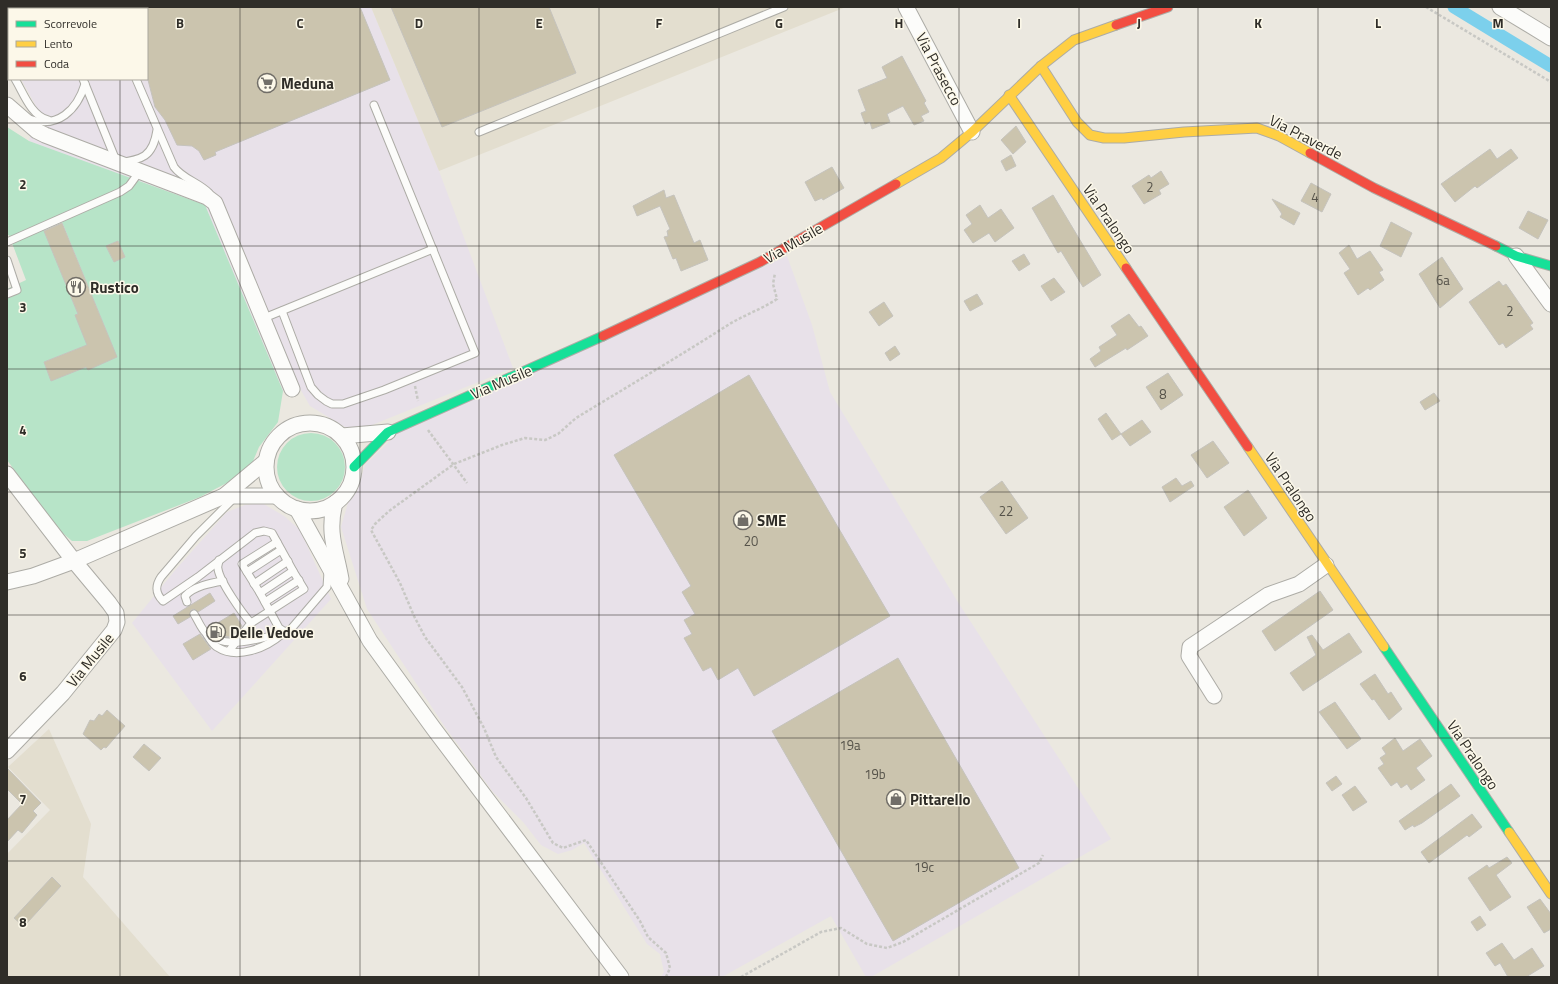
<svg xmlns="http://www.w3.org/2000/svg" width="1558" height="984" font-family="'Titillium Web',sans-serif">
	<rect width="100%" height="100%" fill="#ebe8e0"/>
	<g fill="#e8e1e9">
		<polygon points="7,7 371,7 439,171 513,368 367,427 345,427 310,406 299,387 283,391 205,205 29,141 37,108 21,79 147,79 147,9 9,9 9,56 7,53"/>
		<polygon points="787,256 812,325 830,392 956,599 1111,839 871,977 866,977 831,916 722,977 661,977 664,972 660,954 647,944 584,843 572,850 558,854 541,845 523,822 493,792 445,727 367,609 341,527 348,503 357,491 365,465 398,433"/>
		<polygon points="262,503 284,516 300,530 331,599 212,731 132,623 177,568 227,512 245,505"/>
	</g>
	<g fill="#e3decf">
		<polygon points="371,7 846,7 439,171"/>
		<polygon points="49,729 91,824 83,877 170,977 7,977 7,854 50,810 8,767"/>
	</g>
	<g fill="#b7e4c8" fill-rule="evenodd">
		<path d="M7,127L29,141L205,205L283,391L278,422L259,447L253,461L242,475L200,497L87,541H72L59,530L7,460V289L26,280L9,235H7ZM62,222L108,335L75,315L78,314L44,230ZM118,241L125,257L114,261L106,246ZM79,348L86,367L51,380L44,362Z"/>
		<circle cx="311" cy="467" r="34"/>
	</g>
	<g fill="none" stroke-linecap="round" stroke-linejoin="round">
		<polyline stroke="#7cd0ec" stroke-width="13" points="1454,7 1551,66"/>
	</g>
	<g fill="#cbc4ae" stroke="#c5c3bd">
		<polygon points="147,7 360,7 390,80 215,152 216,155 204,160 199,151 192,146 177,145 165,120 155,107 147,76"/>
		<polygon points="391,7 549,7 576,73 442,127"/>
		<polygon points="902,56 926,101 924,103 929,112 921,116 924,121 914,125 903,106 887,114 890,122 872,129 870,122 865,124 861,113 866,111 858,90 887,78 882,67"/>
		<polygon points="1016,126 1026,142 1013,154 1001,140"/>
		<polygon points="1490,149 1497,159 1511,149 1518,158 1477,188 1475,186 1455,202 1441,184"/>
		<polygon points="1011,155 1016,166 1006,171 1001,161"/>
		<polygon points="832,167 844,188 823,200 822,198 815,201 805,182"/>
		<polygon points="1161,171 1169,184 1159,190 1161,194 1144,204 1132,186 1149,175 1151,178"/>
		<polygon points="1311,183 1331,194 1322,212 1301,201"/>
		<polygon points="664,190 666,198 674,195 694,243 700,240 708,260 681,271 676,258 673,259 664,237 668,236 667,231 670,229 660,206 637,216 633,206"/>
		<polygon points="1053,195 1101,275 1083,287 1061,251 1058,253 1032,208"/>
		<polygon points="1272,199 1300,213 1294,225 1280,217 1282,214"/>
		<polygon points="980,205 988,218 1001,209 1014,228 995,242 989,233 973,243 964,230 972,224 966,215"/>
		<polygon points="1528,211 1548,220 1538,239 1519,228"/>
		<polygon points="1391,222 1412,233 1401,257 1380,246"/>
		<polygon points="62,223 117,357 88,370 86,367 51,381 44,362 87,345 75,315 78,314 44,231"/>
		<polygon points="118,241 125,257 114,262 106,246"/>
		<polygon points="1349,245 1357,259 1370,251 1383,270 1379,272 1384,280 1370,290 1368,288 1358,295 1344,273 1350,269 1339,253"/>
		<polygon points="1024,254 1030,264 1019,271 1012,261"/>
		<polygon points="1442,257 1463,289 1440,308 1419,274"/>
		<polygon points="1054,278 1065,292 1051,301 1041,286"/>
		<polygon points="1499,281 1503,286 1506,284 1533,323 1530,325 1533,329 1506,348 1503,343 1499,345 1469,302"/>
		<polygon points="977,294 983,304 970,311 964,301"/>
		<polygon points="884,302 893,316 879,326 869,312"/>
		<polygon points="1129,314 1139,327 1141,326 1148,336 1127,350 1126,348 1095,367 1090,359 1101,351 1099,347 1117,335 1111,326"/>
		<polygon points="895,346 900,354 890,361 885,353"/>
		<polygon points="1168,373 1183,395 1161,410 1146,387"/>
		<polygon points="749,375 890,616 754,696 738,668 718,680 711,667 703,671 684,638 692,634 684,620 695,614 682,592 691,586 614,455"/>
		<polygon points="1434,393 1440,401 1425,410 1420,402"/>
		<polygon points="1106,413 1121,434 1112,440 1098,419"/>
		<polygon points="1142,420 1151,432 1130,446 1121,434"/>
		<polygon points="1213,441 1229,463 1207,478 1191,455"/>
		<polygon points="1176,478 1182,486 1191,481 1194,486 1170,502 1162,487"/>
		<polygon points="1002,481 1028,518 1006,534 980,497"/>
		<polygon points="1248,490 1267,518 1244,536 1224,507"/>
		<polygon points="1320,591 1333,610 1275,651 1262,631"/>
		<polygon points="210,593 215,601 198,612 194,609 191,610 190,617 178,624 173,616"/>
		<polygon points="234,613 242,626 237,632 230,637 224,636 209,628"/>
		<polygon points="1349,633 1362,652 1303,691 1290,673 1316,655 1307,637 1312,635 1323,650"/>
		<polygon points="200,634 211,649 193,660 183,644"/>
		<polygon points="898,658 1019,868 893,941 772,731"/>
		<polygon points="1375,674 1388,694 1391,692 1402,709 1389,720 1374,699 1372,700 1360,684"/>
		<polygon points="1335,702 1361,739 1347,749 1319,712"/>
		<polygon points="107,710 125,726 106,748 104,747 101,750 83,734 90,720 94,721 99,714 102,716"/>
		<polygon points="1395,738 1403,751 1420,739 1432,756 1416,768 1425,780 1411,790 1407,784 1401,788 1397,782 1391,786 1378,768 1384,764 1380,758 1386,754 1382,748"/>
		<polygon points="144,744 161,758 149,771 133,757"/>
		<polygon points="7,768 41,803 33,811 37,815 22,833 18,830 7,842 7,820 22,804 7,789"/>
		<polygon points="1336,776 1342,784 1332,791 1326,783"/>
		<polygon points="1451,784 1460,796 1422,823 1414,827 1413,825 1405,830 1399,821"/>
		<polygon points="1355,786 1367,802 1353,811 1342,795"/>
		<polygon points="1472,814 1482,827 1469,837 1467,835 1429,863 1421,852"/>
		<polygon points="1507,857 1512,863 1496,875 1511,897 1490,911 1468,878 1487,865 1489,868"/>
		<polygon points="52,877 61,886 27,923 21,924 14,918"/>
		<polygon points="1540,899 1551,914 1551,929 1544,933 1527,907"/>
		<polygon points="1480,916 1486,925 1477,931 1471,922"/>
		<polygon points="1502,943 1514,960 1532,948 1544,966 1526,977 1508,977 1500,963 1495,966 1486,953"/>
	</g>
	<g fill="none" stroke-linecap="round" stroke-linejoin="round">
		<g stroke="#adaca6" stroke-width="9">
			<g id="lane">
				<polyline points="53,7 54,9"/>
				<polyline points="107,7 108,9"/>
				<polyline points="7,64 9,68"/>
				<path d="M15,79C23,92 31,116 48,120"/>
				<path d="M83,79L117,163C142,160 153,157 157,130"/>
				<path d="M136,79L174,167C183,179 198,182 209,193"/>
				<path d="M29,119C58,129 77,110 85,84"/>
				<polyline points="479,132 784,7"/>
				<polyline points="7,242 120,192 129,186 140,171"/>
				<polyline points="7,260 17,290 7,294"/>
				<polyline points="282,311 311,387 318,395 326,401 332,404 343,404 384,390 475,353 374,105"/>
				<polyline points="264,318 433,249"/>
				<path d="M235,497L196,536L161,577C155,586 155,593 163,601L198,577L255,533L264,531L272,533L293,571L260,593L279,628L285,632L291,629L327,587L328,572"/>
				<path d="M219,560C219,563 217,566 218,569C220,582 242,613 251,623L229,651"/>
				<polyline points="247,572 281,550"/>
				<polyline points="254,584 288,561"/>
				<polyline points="260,593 242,564 277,542"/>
				<path d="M187,602L185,596C194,586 211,583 223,581"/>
				<polyline points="265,602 299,580"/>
				<path d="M194,614C198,620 201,629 206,633C225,651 263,638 285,632"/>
				<polyline points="251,623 304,589 293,571"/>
				<path d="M207,635C210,639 213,645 217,647C237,660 266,648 282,634"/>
			</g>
		</g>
		<g stroke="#adaca6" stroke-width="17">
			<g id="street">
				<polyline points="906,7 972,132"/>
				<polyline points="1500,7 1551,38"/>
				<polyline points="7,105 37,131 45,135 207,197 215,203 292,389"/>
				<polyline points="1516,256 1551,304"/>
				<circle cx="310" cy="467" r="44"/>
				<polyline points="342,436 388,432"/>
				<polyline points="7,474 74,561 109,603 116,613 117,622 114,630 63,693 7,751"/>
				<polyline points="224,496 277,496"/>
				<path d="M335,503C327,532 336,551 341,579"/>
				<polyline points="297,509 370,641 434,729 621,977"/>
				<polyline points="7,582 33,576 74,561 224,496 266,461"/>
				<polyline points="1214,696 1189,656 1190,647 1268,595 1299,584 1326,565"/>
			</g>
		</g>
		<g stroke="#adaca6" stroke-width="11">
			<g id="fast">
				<polyline points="1496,246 1516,256 1551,266"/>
				<polyline points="354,467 388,432 603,336"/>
				<polyline points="1384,647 1509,832"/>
			</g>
		</g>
		<g stroke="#adaca6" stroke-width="11">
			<g id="slow">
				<polyline points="1041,66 1077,122 1090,135 1104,138 1124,138 1184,132 1257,128 1279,136 1310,153"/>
				<polyline points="1009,95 1126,268"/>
				<polyline points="896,184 941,158 972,132 1041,66 1074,40 1116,25"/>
				<polyline points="1248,447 1384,647"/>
				<polyline points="1509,832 1551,894"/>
			</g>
		</g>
		<g stroke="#adaca6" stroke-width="11">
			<g id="jam">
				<polyline points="1116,25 1168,7"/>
				<polyline points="1310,153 1374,188 1496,246"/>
				<polyline points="1126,268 1248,447"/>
				<polyline points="603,336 760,262 896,184"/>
			</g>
		</g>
		<g stroke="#c8c8c4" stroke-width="2.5" stroke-dasharray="3 2" stroke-linecap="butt">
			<polyline points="30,7 32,9"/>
			<polyline points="1426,7 1551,82"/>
			<polyline points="415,386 418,401"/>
			<polyline points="428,430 467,483"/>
			<path d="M666,977L670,968L666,953L648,937L640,921L586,840L563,848L553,843L526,798L496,757L484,728L462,687L425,637L414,616L400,583L371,530L375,524L389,511L454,464L502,445L525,438L545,440L558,434L576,418C627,387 678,357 728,325C744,315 762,309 777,299L773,284L775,273"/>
			<polyline points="741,977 821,932 841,928 867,944 887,948 903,942 1039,863 1043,855"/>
		</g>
		<use href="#lane" stroke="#fcfcfa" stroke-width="7"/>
		<use href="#street" stroke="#fcfcfa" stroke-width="15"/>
		<use href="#fast" stroke="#16e098" stroke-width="9"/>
		<use href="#slow" stroke="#ffcf43" stroke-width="9"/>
		<use href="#jam" stroke="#f24e42" stroke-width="9"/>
	</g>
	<path fill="none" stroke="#2f2d28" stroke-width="1" stroke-opacity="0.55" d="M120,7V9M240,7V977M360,7V977M479,7V977M599,7V977M719,7V977M839,7V977M959,7V977M1079,7V977M1198,7V977M1318,7V977M1438,7V977M120,79V977M7,123H1551M7,246H1551M7,369H1551M7,492H1551M7,615H1551M7,738H1551M7,861H1551"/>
	<defs>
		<g id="supermarket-ring" transform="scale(1)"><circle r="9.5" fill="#fcf8e9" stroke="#716e68" stroke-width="1.5"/><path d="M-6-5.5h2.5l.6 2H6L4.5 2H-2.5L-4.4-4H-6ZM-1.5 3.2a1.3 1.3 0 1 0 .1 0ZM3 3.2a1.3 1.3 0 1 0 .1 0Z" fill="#716e68"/></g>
		<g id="restaurant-ring" transform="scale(1)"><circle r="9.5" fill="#fcf8e9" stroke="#716e68" stroke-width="1.5"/><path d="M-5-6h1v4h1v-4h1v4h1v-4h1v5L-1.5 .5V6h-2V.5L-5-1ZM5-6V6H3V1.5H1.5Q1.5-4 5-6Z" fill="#716e68"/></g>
		<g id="shop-ring" transform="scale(1)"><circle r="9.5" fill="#fcf8e9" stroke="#716e68" stroke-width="1.5"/><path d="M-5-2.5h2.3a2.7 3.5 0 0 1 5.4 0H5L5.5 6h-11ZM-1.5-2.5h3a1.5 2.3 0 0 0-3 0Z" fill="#716e68"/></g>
		<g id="fuel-ring" transform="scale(1)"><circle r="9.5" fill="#fcf8e9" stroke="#716e68" stroke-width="1.5"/><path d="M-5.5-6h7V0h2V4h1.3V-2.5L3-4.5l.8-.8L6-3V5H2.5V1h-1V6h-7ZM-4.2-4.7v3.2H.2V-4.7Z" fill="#716e68"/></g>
	</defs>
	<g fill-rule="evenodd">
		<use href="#supermarket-ring" x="267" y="83"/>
		<use href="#restaurant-ring" x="76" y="287"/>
		<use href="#shop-ring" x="743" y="520"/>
		<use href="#fuel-ring" x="216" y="632"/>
		<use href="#shop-ring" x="896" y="799"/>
	</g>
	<g text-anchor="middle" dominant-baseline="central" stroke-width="3" stroke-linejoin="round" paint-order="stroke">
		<g font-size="13" fill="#56534a">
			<text x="1150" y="187">2</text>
			<text x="1315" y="197">4</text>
			<text x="1443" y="280">6a</text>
			<text x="1510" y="311">2</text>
			<text x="1163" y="394">8</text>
			<text x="1006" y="511">22</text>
			<text x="751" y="541">20</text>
			<text x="850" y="745">19a</text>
			<text x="875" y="774">19b</text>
			<text x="924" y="867">19c</text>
		</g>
		<g font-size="15" fill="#2f2d28" stroke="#fcf8e9">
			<text transform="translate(939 69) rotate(62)">Via Prasecco</text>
			<text transform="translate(1306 137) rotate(27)">Via Praverde</text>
			<text transform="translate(1109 219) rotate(56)">Via Pralongo</text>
			<text transform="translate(793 243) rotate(-30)">Via Musile</text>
			<text transform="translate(501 382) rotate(-23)">Via Musile</text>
			<text transform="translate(1291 487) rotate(56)">Via Pralongo</text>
			<text transform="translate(90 660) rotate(-51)">Via Musile</text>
			<text transform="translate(1473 755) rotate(56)">Via Pralongo</text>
		</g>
		<g font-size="15" font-weight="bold" fill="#2f2d28" stroke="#fcf8e9" text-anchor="start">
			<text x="281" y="83">Meduna</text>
			<text x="90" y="287">Rustico</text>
			<text x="757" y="520">SME</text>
			<text x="230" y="632">Delle Vedove</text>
			<text x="910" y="799">Pittarello</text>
		</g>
	</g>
	<g font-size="13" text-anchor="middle" font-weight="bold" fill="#2f2d28" stroke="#fcf8e9" stroke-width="3" stroke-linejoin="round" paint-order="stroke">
		<text x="180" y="28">B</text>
		<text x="300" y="28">C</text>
		<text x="419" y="28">D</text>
		<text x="539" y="28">E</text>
		<text x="659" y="28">F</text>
		<text x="779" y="28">G</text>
		<text x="899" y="28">H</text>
		<text x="1019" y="28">I</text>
		<text x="1139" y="28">J</text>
		<text x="1258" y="28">K</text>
		<text x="1378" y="28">L</text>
		<text x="1498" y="28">M</text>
		<text x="23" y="189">2</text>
		<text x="23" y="312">3</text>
		<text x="23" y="435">4</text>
		<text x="23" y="558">5</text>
		<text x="23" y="681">6</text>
		<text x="23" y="804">7</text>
		<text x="23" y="927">8</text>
	</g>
	<rect width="1558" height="984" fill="none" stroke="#2f2d28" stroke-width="16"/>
	<rect x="8" y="8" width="140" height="72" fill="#fcf8e9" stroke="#aaa79c"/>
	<rect x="16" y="21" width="20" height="6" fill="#16e098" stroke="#aaa79c"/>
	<text x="44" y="28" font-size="12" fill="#2f2d28">Scorrevole</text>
	<rect x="16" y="41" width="20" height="6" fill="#ffcf43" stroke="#aaa79c"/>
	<text x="44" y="48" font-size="12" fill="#2f2d28">Lento</text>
	<rect x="16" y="61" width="20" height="6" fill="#f24e42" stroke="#aaa79c"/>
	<text x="44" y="68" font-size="12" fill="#2f2d28">Coda</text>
</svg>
